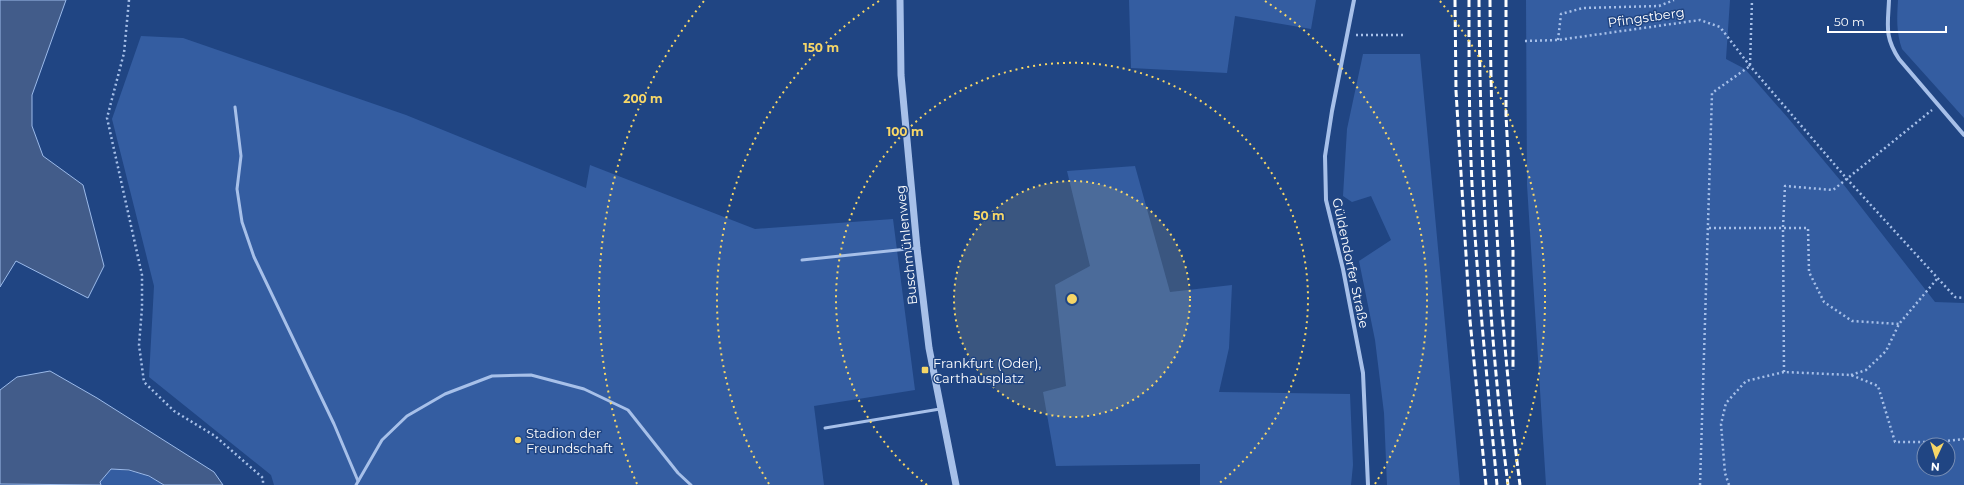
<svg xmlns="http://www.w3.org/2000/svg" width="1964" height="485" font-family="Montserrat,sans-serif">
	<rect width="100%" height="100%" fill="#204583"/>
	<g fill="#345da1" fill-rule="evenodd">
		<polygon points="1129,0 1316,0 1311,29 1235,16 1227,73 1131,68"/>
		<path d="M1526,0H1730L1726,59L1745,69L1788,118L1840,180L1935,302L1964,303V485H1546L1527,185ZM1924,445H1948V469H1924Z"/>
		<path d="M1898,0H1964V118L1902,49C1896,32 1897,17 1898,0Z"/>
		<polygon points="141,36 183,38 406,115 586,188 590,165 755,229 893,219 915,390 814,406 824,485 274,485 271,475 149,377 154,286 112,119"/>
		<polygon points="1363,54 1420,54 1460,485 1387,485 1384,413 1375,340 1359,261 1391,240 1371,196 1352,202 1343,196 1347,129"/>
		<polygon points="1135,166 1170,292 1232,285 1229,348 1219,392 1350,394 1353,465 1351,485 1200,485 1200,464 1056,466 1043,392 1066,386 1055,285 1090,266 1067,171"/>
		<path d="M111,469C131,470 147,474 164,485H101L100,482Z"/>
	</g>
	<g fill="#425c8a" stroke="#9bbaea">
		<polygon points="0,0 66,0 32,95 32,126 43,156 83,185 104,266 88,298 16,261 0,287"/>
		<polygon points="50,371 97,398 214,472 223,485 164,485 149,476 129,470 111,469 100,482 101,485 0,484 0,390 17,377"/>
	</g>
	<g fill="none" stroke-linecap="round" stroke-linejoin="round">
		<g stroke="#a7c0e9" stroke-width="2.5" stroke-dasharray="2 3" stroke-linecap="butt">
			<polyline points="129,0 124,53 107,118 142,275 142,308 139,345 144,382 174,411 215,436 263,478 263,485"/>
			<polyline points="1356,35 1403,35"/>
			<polyline points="1558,40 1561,14 1583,8 1659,6 1674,0"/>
			<polyline points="1525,41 1558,40 1700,20 1720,27 1750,66 1847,179 1955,297 1964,298"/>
			<polyline points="1750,65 1752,0"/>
			<polyline points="1709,228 1808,228 1809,272 1824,302 1852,321 1899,324"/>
			<polyline points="1784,372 1783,227 1785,186 1833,190 1932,110"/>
			<polyline points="1851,375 1866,370 1886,351 1899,324 1937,279"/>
			<polyline points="1700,485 1712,93 1750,66"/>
			<polyline points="1729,485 1725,473 1721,424 1726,403 1746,381 1784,372 1851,375 1878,386 1895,442 1938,442 1964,439"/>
		</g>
		<g stroke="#a7c0e9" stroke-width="3">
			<polyline points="235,107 241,156 237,189 242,222 254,257 334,424 358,481"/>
			<polyline points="802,260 917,248"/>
			<polyline points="825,428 940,409"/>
			<polyline points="356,485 382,440 407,416 445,394 492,376 531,375 584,389 628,410 678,473 691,485"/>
		</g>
		<g stroke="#a7c0e9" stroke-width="4">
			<polyline points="1354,0 1332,111 1325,156 1326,200 1343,269 1363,373 1368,485"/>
			<path d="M1889,0C1888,25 1884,36 1899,59L1964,135"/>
		</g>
		<polyline stroke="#a7c0e9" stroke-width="7" points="900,0 901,75 917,248 929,348 956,485"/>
		<g stroke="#fff" stroke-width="3" stroke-dasharray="7 3" stroke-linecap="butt">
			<polyline points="1455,0 1456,91 1470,320 1486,485"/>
			<path d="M1469,0C1469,61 1469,123 1472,184C1477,285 1488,385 1497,485"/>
			<path d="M1479,0C1480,162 1488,325 1508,485"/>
			<path d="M1490,0C1491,162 1499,324 1520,485"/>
			<polyline points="1506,0 1506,115 1513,251 1513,370"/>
		</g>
	</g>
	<circle cx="1072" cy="299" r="118" fill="#f6d667" fill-opacity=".12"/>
	<g fill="none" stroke="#f6d667" stroke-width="2" stroke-dasharray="2 4">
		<circle cx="1072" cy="299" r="118"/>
		<path d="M927 485A236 236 0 1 1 1217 485"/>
		<path d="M769 484A355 355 0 0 1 879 1M1265 1A355 355 0 0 1 1375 484"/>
		<path d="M637 484A473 473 0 0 1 704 1M1440 1A473 473 0 0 1 1507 484"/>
	</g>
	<g fill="#f6d667" stroke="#204583" stroke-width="1.5">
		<rect x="921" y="366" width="8" height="8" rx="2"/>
		<circle cx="518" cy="440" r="4"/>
	</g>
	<g text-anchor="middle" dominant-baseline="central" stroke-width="3" stroke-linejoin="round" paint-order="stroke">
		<g font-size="13" fill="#fff" stroke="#204583">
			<text transform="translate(1646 17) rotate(-8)">Pfingstberg</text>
			<text transform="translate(906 245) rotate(-96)">Buschmühlenweg</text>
			<text transform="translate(1351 263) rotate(78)">Güldendorfer Straße</text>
		</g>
		<g font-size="13" fill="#fff" stroke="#204583" text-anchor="start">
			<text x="933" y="363">Frankfurt (Oder),<tspan x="933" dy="15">Carthausplatz</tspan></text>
			<text x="526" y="433">Stadion der<tspan x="526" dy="15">Freundschaft</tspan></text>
		</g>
	</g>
	<circle cx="1072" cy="299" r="6" fill="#f6d667" stroke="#204583" stroke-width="2"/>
	<g font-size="12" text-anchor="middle" font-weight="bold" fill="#f6d667" stroke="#204583" stroke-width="3" stroke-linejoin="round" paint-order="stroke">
		<text x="821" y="52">150 m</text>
		<text x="643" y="103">200 m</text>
		<text x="905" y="136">100 m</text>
		<text x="989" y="220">50 m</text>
	</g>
	<g transform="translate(1936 457) rotate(184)"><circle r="19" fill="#204583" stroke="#798fb5"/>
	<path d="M0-3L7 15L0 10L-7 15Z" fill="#f6d667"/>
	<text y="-6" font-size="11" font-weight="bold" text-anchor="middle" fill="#ffffff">N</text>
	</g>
	<path d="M1828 26v6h118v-6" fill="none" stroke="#ffffff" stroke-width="2"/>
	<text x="1834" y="26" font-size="12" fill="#ffffff" stroke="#204583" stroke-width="3" paint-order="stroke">50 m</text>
</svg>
